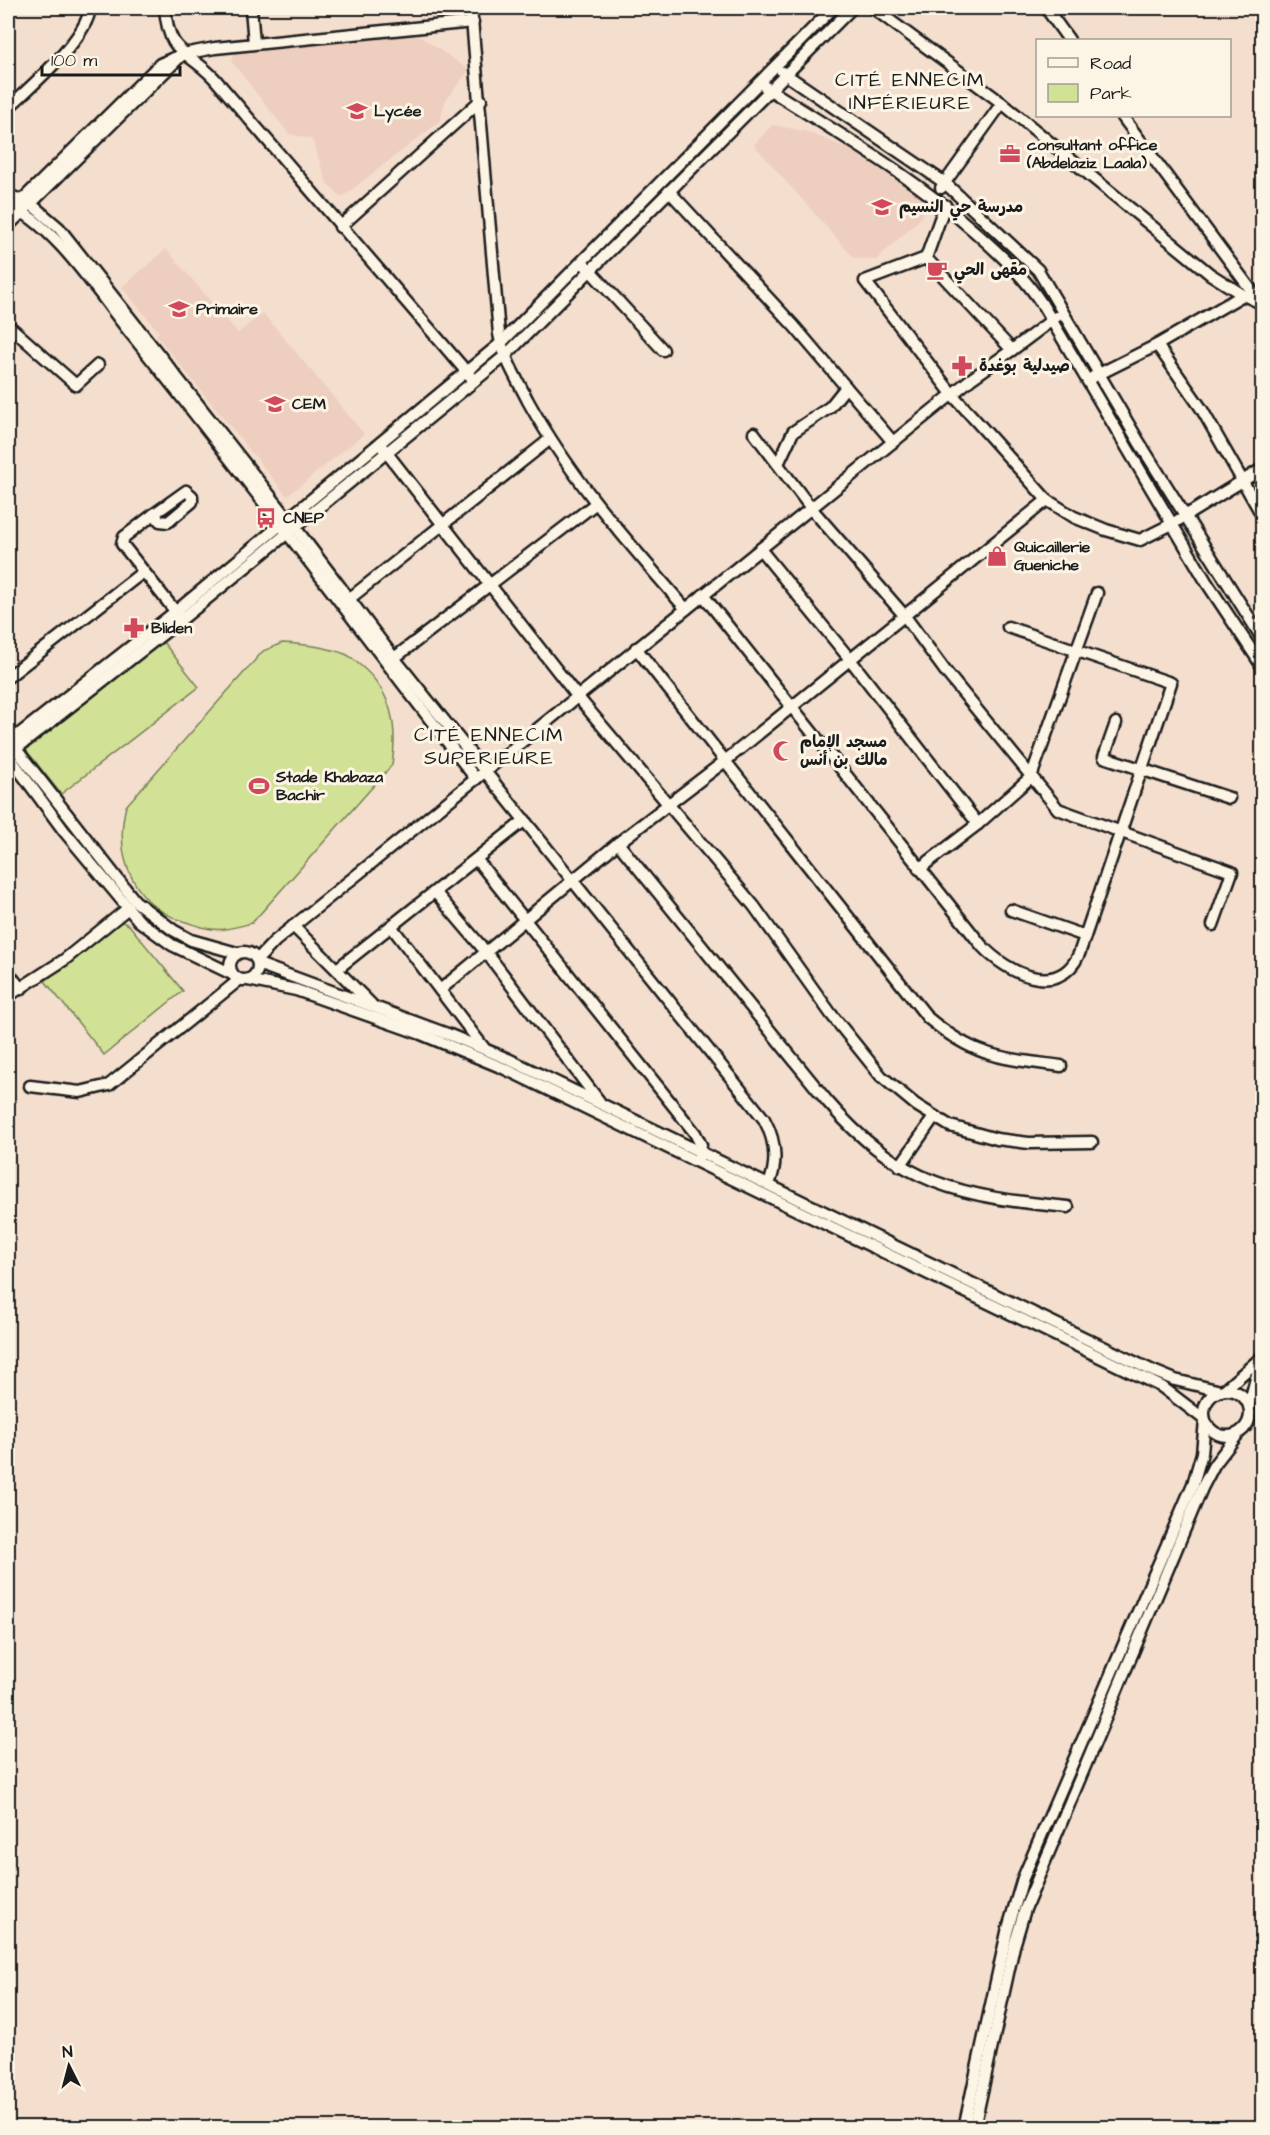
<svg xmlns="http://www.w3.org/2000/svg" width="1270" height="2135" font-family="'Architects Daughter','Playpen Sans Arabic',sans-serif">
	<rect width="100%" height="100%" fill="#f4dece"/>
	<filter id="ink" filterUnits="userSpaceOnUse"><feTurbulence type="fractalNoise" baseFrequency=".0167" numOctaves="2"/><feDisplacementMap in="SourceGraphic" scale="12" xChannelSelector="R" yChannelSelector="G"/><feConvolveMatrix kernelMatrix="1 2 1 2 8 2 1 2 1" color-interpolation-filters="sRGB"/></filter>
	<g filter="url(#ink)">
		<g fill="#eecebe">
			<polygon points="412,31 469,70 445,101 440,121 342,197 327,183 312,139 289,134 232,62 234,51"/>
			<polygon points="772,125 804,131 850,149 926,201 921,218 876,260 854,258 754,145"/>
			<polygon points="166,249 238,333 263,313 364,434 287,496 156,335 159,332 122,287"/>
		</g>
		<g fill="#d1e195" stroke="#767e58" stroke-width="1.5">
			<polygon points="163,642 199,687 61,794 26,750"/>
			<path d="M282,643C303,644 325,646 345,654C351,656 355,661 360,665C392,691 398,726 392,765L252,923C244,925 234,928 225,929C213,931 201,927 189,923C135,908 113,859 126,806L263,651Z"/>
			<polygon points="120,921 129,925 183,991 104,1055 45,981"/>
		</g>
		<g fill="none" stroke-linecap="round" stroke-linejoin="round">
			<g stroke="#1c1c1c" stroke-width="15">
				<g id="minor">
					<path d="M165,8C169,56 185,48 214,78L471,377"/>
					<polyline points="251,8 254,43"/>
					<path d="M471,8L499,334C504,359 517,379 528,401C571,479 628,542 686,609"/>
					<polyline points="873,8 1002,103 1210,274 1243,295 1261,303"/>
					<polyline points="1046,8 1069,40"/>
					<polyline points="782,72 945,183 1038,270 1139,442 1262,638"/>
					<path d="M764,86C837,133 910,174 974,231C1000,254 1023,275 1042,304L1207,583L1262,666"/>
					<path d="M8,108C31,86 87,39 90,8"/>
					<polyline points="1122,116 1260,302"/>
					<polyline points="941,188 1002,103"/>
					<polyline points="669,191 794,326 893,442"/>
					<path d="M8,195L31,204L59,228L294,526L394,658L764,1119C776,1141 778,1162 769,1184"/>
					<polyline points="19,203 160,64 183,54 215,48 473,22"/>
					<path d="M8,205C54,223 100,296 132,335C249,480 361,631 476,779"/>
					<polyline points="945,205 926,258 865,281 952,394 1047,500 1074,517 1106,530 1140,540 1172,524 1262,469"/>
					<polyline points="8,226 182,55"/>
					<polyline points="340,227 481,100"/>
					<polyline points="586,266 663,350"/>
					<polyline points="8,325 76,385 98,365"/>
					<polyline points="1157,345 1201,408 1262,515"/>
					<polyline points="1012,350 1056,317"/>
					<polyline points="1093,377 1157,345 1243,295"/>
					<polyline points="754,433 811,508 904,615 946,672 1058,809 1232,872 1213,925"/>
					<polyline points="383,448 577,696 754,906 831,1014 881,1076 916,1105 950,1126 997,1139 1029,1143 1092,1142"/>
					<polyline points="778,464 793,432 830,407 846,387"/>
					<polygon points="186,491 192,496 192,502 168,522 160,521 154,514"/>
					<polyline points="154,514 124,537 122,544 179,616"/>
					<polyline points="760,549 849,658 978,824"/>
					<path d="M703,595L982,946C1007,973 1059,999 1079,954L1171,683L1008,627"/>
					<polyline points="349,599 549,440"/>
					<path d="M636,648L928,1018C976,1058 1001,1058 1061,1066"/>
					<polyline points="389,662 595,504"/>
					<polyline points="8,677 143,572"/>
					<polyline points="1116,723 1104,757 1229,798"/>
					<polyline points="8,743 175,612 501,343 833,8"/>
					<polyline points="13,745 135,901 173,930 191,940 237,953"/>
					<polyline points="8,755 182,619 505,356 852,8"/>
					<polyline points="8,755 64,831 139,921 172,945 232,974"/>
					<path d="M618,843L827,1101C899,1185 962,1197 1068,1207"/>
					<polyline points="477,860 695,1133 701,1145 699,1156"/>
					<polyline points="919,869 978,824 1031,777 1097,593"/>
					<polyline points="435,892 486,952 599,1101"/>
					<polyline points="1011,910 1085,936"/>
					<polyline points="293,926 371,1004"/>
					<polyline points="391,926 484,1048"/>
					<circle cx="244" cy="966" r="14"/>
					<polyline points="257,960 275,941 971,379 1012,350 926,258"/>
					<polyline points="258,964 450,1035 508,1059 1153,1371 1175,1380 1221,1391"/>
					<polyline points="337,969 525,820"/>
					<polyline points="8,972 21,989"/>
					<polyline points="248,980 296,990 421,1034 503,1068 1162,1387 1204,1419"/>
					<polyline points="440,990 618,843 725,761 1047,500"/>
					<polyline points="8,996 64,960 127,909"/>
					<polyline points="30,1086 80,1092 109,1085 239,980"/>
					<polyline points="900,1166 934,1117"/>
					<circle cx="1227" cy="1413" r="23"/>
					<polyline points="1224,1390 1262,1357"/>
					<polyline points="1249,1405 1261,1359"/>
					<polyline points="964,2128 1007,1932 1023,1878 1193,1484 1202,1453 1205,1421"/>
					<polyline points="974,2128 1014,1946 1025,1909 1202,1488 1214,1465 1238,1434"/>
				</g>
			</g>
			<use href="#minor" stroke="#fcf5e5" stroke-width="10"/>
		</g>
	</g>
	<defs>
		<g id="school-bare" transform="scale(1.62)"><path d="M0-5L7-2L0 1L-7-2ZM-4 1L0 2.5L4 1V4Q0 6-4 4Z" fill="#d1495b" stroke="#fcf5e5" stroke-width="2.5" paint-order="stroke"/></g>
		<g id="office-bare" transform="scale(1.62)"><path d="M-6-3h4V-5.5h4V-3h4V5H-6ZM-1-4.5V-3h2v-1.5ZM-6 0V1H6V0Z" fill="#d1495b" stroke="#fcf5e5" stroke-width="2.5" paint-order="stroke"/></g>
		<g id="cafe-bare" transform="scale(1.62)"><path d="M-5.5-4.5H6V0H3Q3 3.5 0 3.5H-2.5Q-5.5 3.5-5.5 0ZM3-3.2v2h1.7v-2ZM-6 4.5H4V6H-6Z" fill="#d1495b" stroke="#fcf5e5" stroke-width="2.5" paint-order="stroke"/></g>
		<g id="pharmacy-bare" transform="scale(1.62)"><path d="M-2-6h4v4h4v4h-4v4h-4v-4h-4v-4h4Z" fill="#d1495b" stroke="#fcf5e5" stroke-width="2.5" paint-order="stroke"/></g>
		<g id="bus-bare" transform="scale(1.62)"><path d="M-5-6H5V4H4V6H2V4H-2V6H-4V4H-5ZM-3.5-4V0h7V-4ZM-3.5 1.2v1.5H-2V1.2ZM2 1.2v1.5H3.5V1.2Z" fill="#d1495b" stroke="#fcf5e5" stroke-width="2.5" paint-order="stroke"/></g>
		<g id="shop-bare" transform="scale(1.62)"><path d="M-5-2.5h2.3a2.7 3.5 0 0 1 5.4 0H5L5.5 6h-11ZM-1.5-2.5h3a1.5 2.3 0 0 0-3 0Z" fill="#d1495b" stroke="#fcf5e5" stroke-width="2.5" paint-order="stroke"/></g>
		<g id="mosque-bare" transform="scale(1.62)"><path d="M3.5-4.9A6 6 0 1 0 3.5 4.9A5 5 0 1 1 3.5-4.9Z" fill="#d1495b" stroke="#fcf5e5" stroke-width="2.5" paint-order="stroke"/></g>
		<g id="stadium-bare" transform="scale(1.62)"><path d="M0-5a6.5 5 0 1 0 0 10a6.5 5 0 1 0 0-10ZM-3.5-1.8h7v3.6h-7Z" fill="#d1495b" stroke="#fcf5e5" stroke-width="2.5" paint-order="stroke"/></g>
	</defs>
	<g fill-rule="evenodd">
		<use href="#school-bare" x="357" y="111"/>
		<use href="#office-bare" x="1010" y="154"/>
		<use href="#school-bare" x="882" y="207"/>
		<use href="#cafe-bare" x="937" y="270"/>
		<use href="#school-bare" x="179" y="309"/>
		<use href="#pharmacy-bare" x="962" y="366"/>
		<use href="#school-bare" x="275" y="404"/>
		<use href="#bus-bare" x="266" y="518"/>
		<use href="#shop-bare" x="997" y="556"/>
		<use href="#pharmacy-bare" x="134" y="628"/>
		<use href="#mosque-bare" x="783" y="751"/>
		<use href="#stadium-bare" x="259" y="786"/>
	</g>
	<g text-anchor="middle" dominant-baseline="central" stroke-width="6" stroke-linejoin="round" paint-order="stroke">
		<g font-size="16" font-weight="bold" fill="#1c1c1c" stroke="#fcf5e5" text-anchor="start">
			<text x="374" y="111">Lycée</text>
			<text x="1027" y="145">consultant office<tspan x="1027" dy="18">(Abdelaziz Laala)</tspan></text>
			<text x="899" y="207">مدرسة حي النسيم</text>
			<text x="954" y="270">مقهى الحي</text>
			<text x="196" y="309">Primaire</text>
			<text x="979" y="366">صيدلية بوغدة</text>
			<text x="292" y="404">CEM</text>
			<text x="283" y="518">CNEP</text>
			<text x="1014" y="547">Quicaillerie<tspan x="1014" dy="18">Gueniche</tspan></text>
			<text x="151" y="628">Bliden</text>
			<text x="800" y="742">مسجد الإمام<tspan x="800" dy="18">مالك بن أنس</tspan></text>
			<text x="276" y="777">Stade Khabaza<tspan x="276" dy="18">Bachir</tspan></text>
		</g>
		<g font-size="20" letter-spacing="1.5" fill="#1c1c1c" stroke="#fcf5e5">
			<text x="910" y="80">CITÉ ENNECIM<tspan x="910" dy="23">INFÉRIEURE</tspan></text>
			<text x="489" y="735">CITÉ ENNECIM<tspan x="489" dy="23">SUPERIEURE</tspan></text>
		</g>
	</g>
	<rect width="1270" height="2135" fill="none" stroke="#fcf5e5" stroke-width="30"/>
	<rect x="15" y="15" width="1240" height="2105" fill="none" stroke="#1c1c1c" stroke-width="2" filter="url(#ink)"/>
	<rect x="1036" y="39" width="195" height="78" fill="#fcf5e5" stroke="#a29e95" stroke-width="1.5"/>
	<rect x="1048" y="58" width="30" height="9" fill="#fcf5e5" stroke="#a29e95" stroke-width="1.5"/>
	<text x="1090" y="69" font-size="18" fill="#1c1c1c">Road</text>
	<rect x="1048" y="84" width="30" height="18" fill="#d1e195" stroke="#a29e95" stroke-width="1.5"/>
	<text x="1090" y="99" font-size="18" fill="#1c1c1c">Park</text>
	<g transform="translate(69 2066) rotate(354)" stroke="#fcf5e5" stroke-width="4.5" paint-order="stroke">
	<path d="M0-4.5L10 22L0 15L-10 22Z" fill="#1c1c1c"/>
	<text y="-9" font-size="16" font-weight="bold" text-anchor="middle" fill="#1c1c1c">N</text>
	</g>
	<path d="M42 66v9h138v-9" fill="none" stroke="#1c1c1c" stroke-width="3"/>
	<text x="51" y="66" font-size="18" fill="#1c1c1c" stroke="#fcf5e5" stroke-width="4.5" paint-order="stroke">100 m</text>
</svg>
